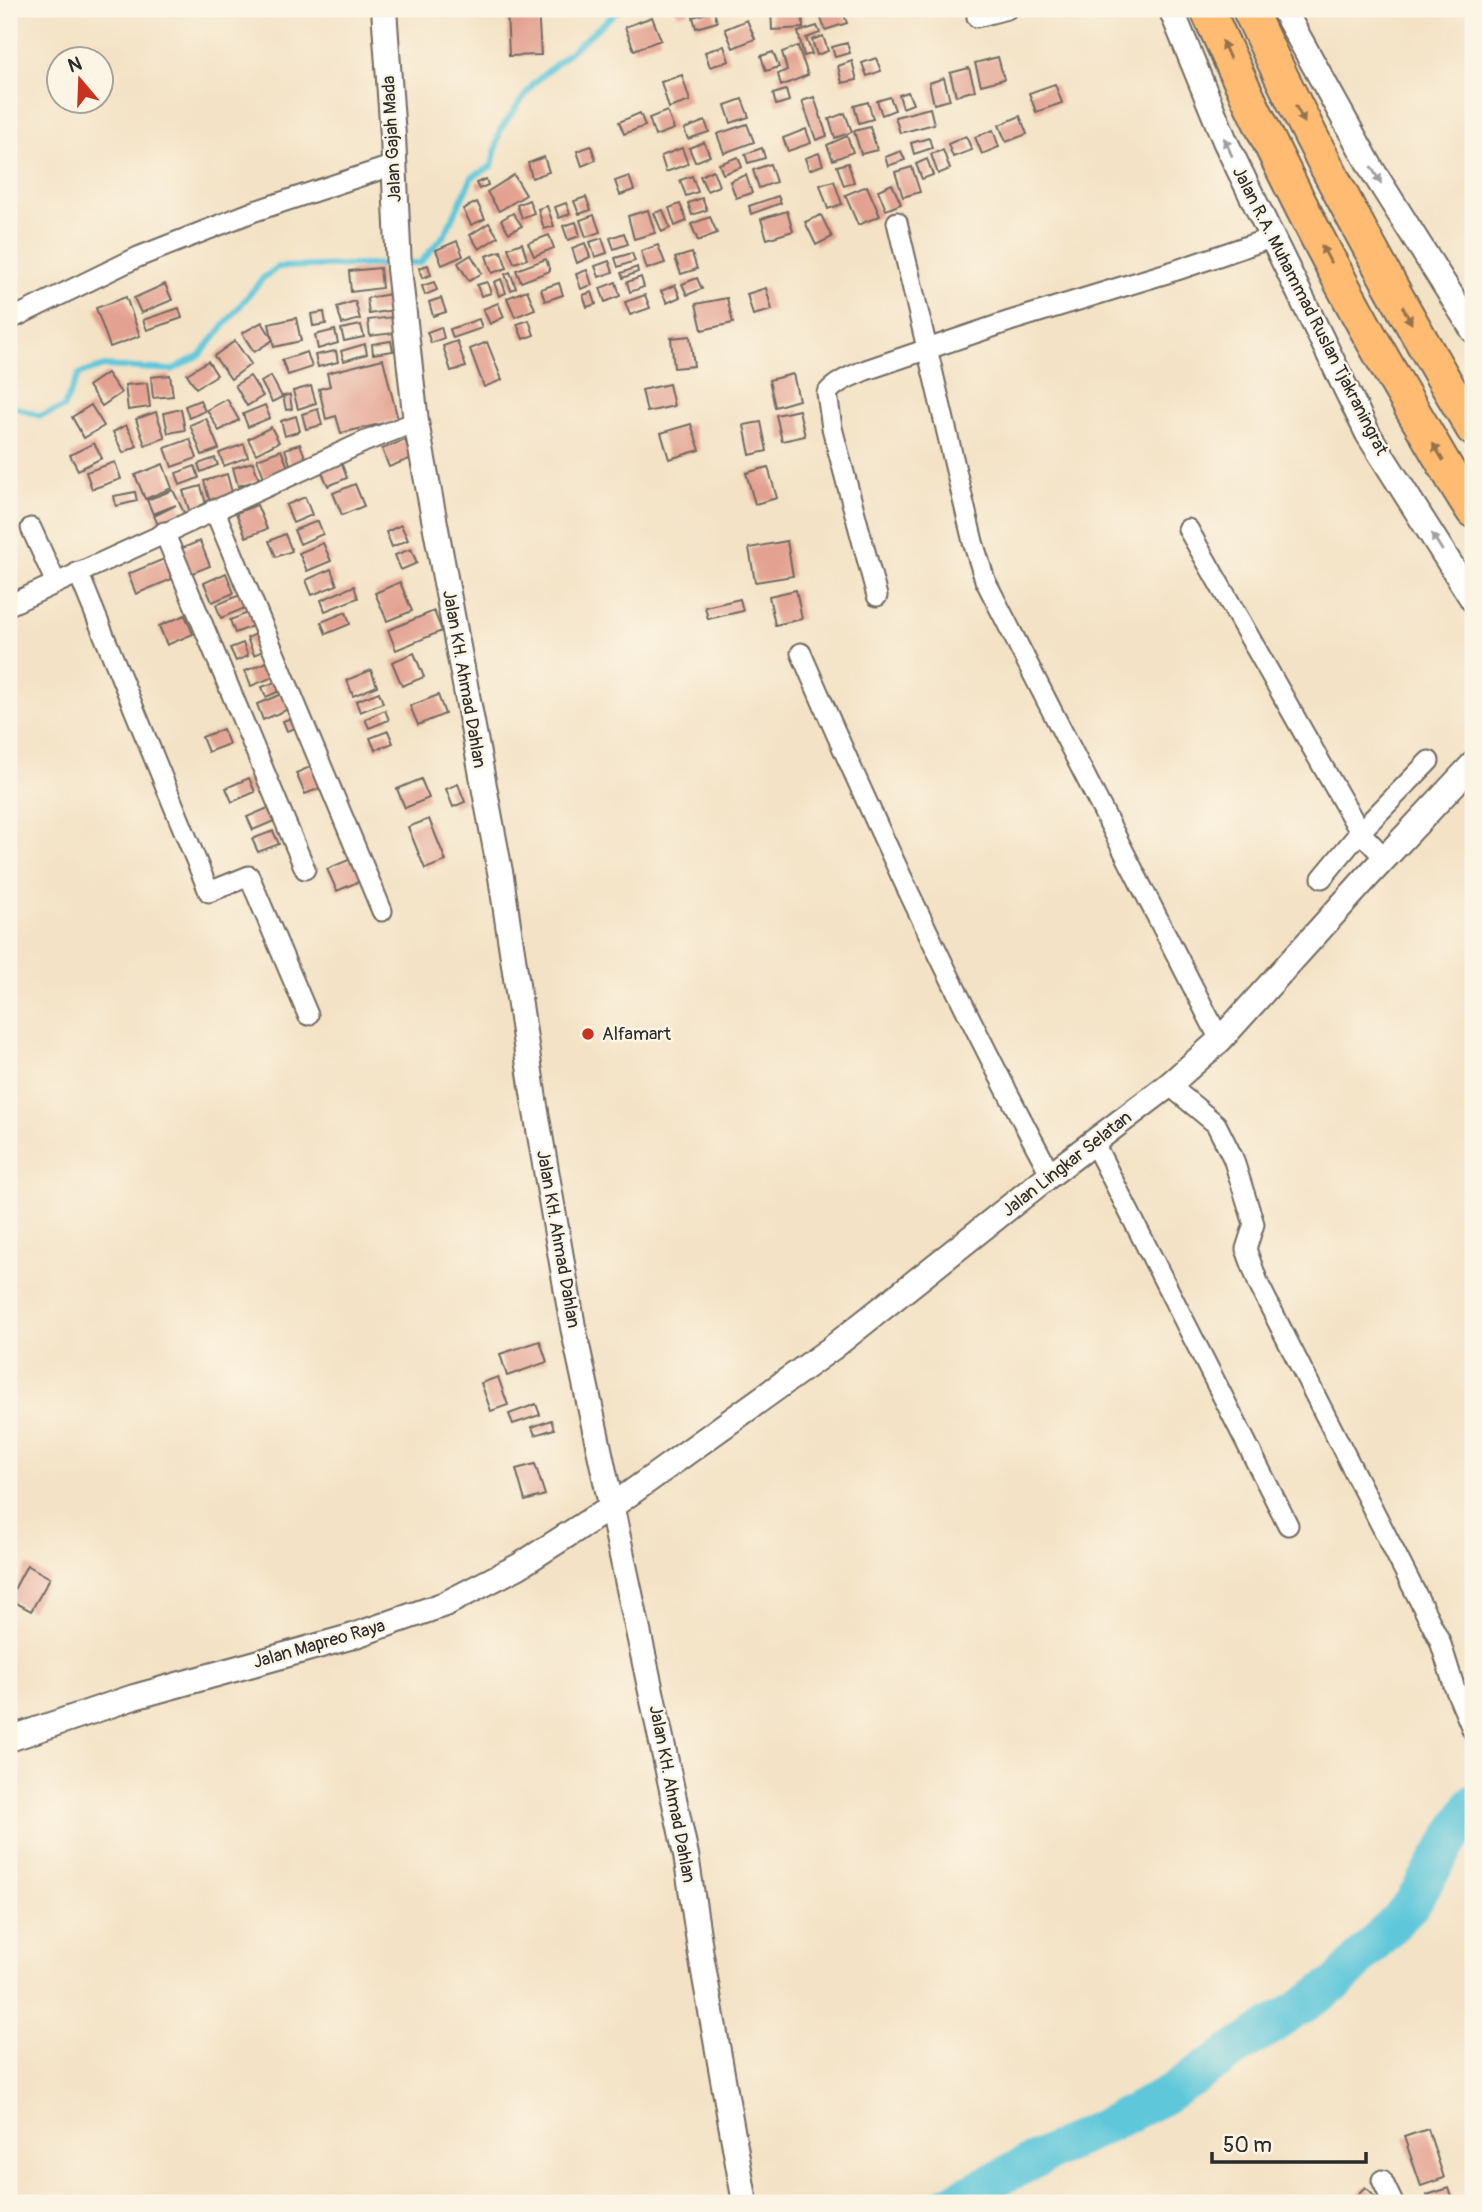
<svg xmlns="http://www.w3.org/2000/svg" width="1482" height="2212" font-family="Pangolin,sans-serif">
	<rect width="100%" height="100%" fill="#fcf5e5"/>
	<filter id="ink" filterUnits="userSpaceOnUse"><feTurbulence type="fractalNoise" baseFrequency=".0143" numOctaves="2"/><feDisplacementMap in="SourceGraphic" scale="14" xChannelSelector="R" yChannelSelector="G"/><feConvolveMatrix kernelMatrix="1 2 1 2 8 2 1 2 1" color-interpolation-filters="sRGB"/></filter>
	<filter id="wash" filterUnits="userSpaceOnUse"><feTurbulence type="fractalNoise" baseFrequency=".00686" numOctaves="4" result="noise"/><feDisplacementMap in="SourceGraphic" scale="28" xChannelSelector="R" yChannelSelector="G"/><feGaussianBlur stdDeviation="1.57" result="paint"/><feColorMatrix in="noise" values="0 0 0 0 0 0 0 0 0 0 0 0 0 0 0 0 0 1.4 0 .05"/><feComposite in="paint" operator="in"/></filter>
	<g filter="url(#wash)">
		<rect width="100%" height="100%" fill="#f3e2c5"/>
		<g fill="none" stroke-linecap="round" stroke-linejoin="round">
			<g stroke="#5ec7da" stroke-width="6">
				<polyline points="405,263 420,263 445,234 472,177 492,166 500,130 534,83 620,9"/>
				<polyline points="9,405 40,416 63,408 79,374 104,366 172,370 200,355 262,279 278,267 394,264"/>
			</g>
			<polyline stroke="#5ec7da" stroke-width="37" points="948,2203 1163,2097 1337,1983 1411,1905 1473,1803"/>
		</g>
		<g id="blocks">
			<g fill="#e3a191">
				<polygon points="507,9 538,9 541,55 509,56"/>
				<polygon points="676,9 688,9 689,12 678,15"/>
				<polygon points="771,9 802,9 803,28 772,30"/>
				<polygon points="818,9 842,9 847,23 825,30"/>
				<polygon points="714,11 717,22 696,28 693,17"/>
				<polygon points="652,17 661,40 634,50 625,27"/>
				<polygon points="747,20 755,39 733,48 725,29"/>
				<polygon points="817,26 820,33 806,38 812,54 804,56 798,32"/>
				<polygon points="823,36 828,51 817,55 812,40"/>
				<polygon points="847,43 850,53 835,57 832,47"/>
				<polygon points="724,46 729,61 710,67 705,52"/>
				<polygon points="798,46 808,75 781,86 778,74 787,70 782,52"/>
				<polygon points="773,52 779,67 766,71 761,56"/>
				<polygon points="998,57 1004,79 981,85 975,63"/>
				<polygon points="876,58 881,71 867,76 862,63"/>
				<polygon points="852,61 857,80 842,83 838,66"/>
				<polygon points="969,68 975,90 956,96 950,73"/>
				<polygon points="682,75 690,101 669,108 661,82"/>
				<polygon points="944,78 950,100 934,104 929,83"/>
				<polygon points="1055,84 1062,103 1036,112 1029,93"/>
				<polygon points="786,90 789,101 776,105 773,94"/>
				<polygon points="908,92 913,104 903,108 899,95"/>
				<polygon points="814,97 827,136 816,140 802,101"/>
				<polygon points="890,97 895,110 882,115 877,101"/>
				<polygon points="742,99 749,117 731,123 725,105"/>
				<polygon points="868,102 873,119 859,123 854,106"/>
				<polygon points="930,108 934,124 900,133 895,117"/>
				<polygon points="667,111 674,129 655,136 649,118"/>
				<polygon points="640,113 645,126 624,134 619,122"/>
				<polygon points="845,113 852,132 835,138 829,119"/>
				<polygon points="1020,116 1027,134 1006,142 999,125"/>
				<polygon points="705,121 709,132 688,139 684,129"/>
				<polygon points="747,124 754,142 724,153 717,134"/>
				<polygon points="870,127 877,150 861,154 854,131"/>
				<polygon points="806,129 811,143 788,151 783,138"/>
				<polygon points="993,130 999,147 982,154 975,137"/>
				<polygon points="847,136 853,152 833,160 827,145"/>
				<polygon points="966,136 972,150 953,157 948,144"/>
				<polygon points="929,138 932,148 914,154 911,143"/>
				<polygon points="704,142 710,156 695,162 689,148"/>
				<polygon points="591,146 596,160 582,166 577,151"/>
				<polygon points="682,148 688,164 666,172 661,156"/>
				<polygon points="762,148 765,158 748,163 745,154"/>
				<polygon points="943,150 950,169 938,174 931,154"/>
				<polygon points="901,151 905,160 888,166 885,157"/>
				<polygon points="819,153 823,165 809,170 805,158"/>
				<polygon points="544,157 549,172 532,178 528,163"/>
				<polygon points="738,157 742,167 723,174 719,164"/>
				<polygon points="927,159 933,175 922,179 916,164"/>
				<polygon points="848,163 854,182 844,186 837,166"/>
				<polygon points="770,164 776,182 759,188 753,170"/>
				<polygon points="912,167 920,192 903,197 895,172"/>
				<polygon points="713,170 719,186 707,191 700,176"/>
				<polygon points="514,175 526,195 499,211 487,192"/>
				<polygon points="746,175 752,193 736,198 730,181"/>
				<polygon points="629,176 634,190 620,195 615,181"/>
				<polygon points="692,176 698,192 686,196 680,180"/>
				<polygon points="486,179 488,185 479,189 476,183"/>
				<polygon points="834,181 842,204 828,209 820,185"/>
				<polygon points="892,184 901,204 886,210 878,190"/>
				<polygon points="867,186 880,216 858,225 845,195"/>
				<polygon points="778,196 781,203 751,214 749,206"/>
				<polygon points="586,197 591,210 579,214 574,201"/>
				<polygon points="702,198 707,210 692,215 688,203"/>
				<polygon points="529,200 534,213 522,218 517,205"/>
				<polygon points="477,202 485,219 471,225 463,209"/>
				<polygon points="566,203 570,214 559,218 555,207"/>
				<polygon points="680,204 687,221 675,226 669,208"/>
				<polygon points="547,206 554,226 544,229 538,209"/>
				<polygon points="648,210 655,233 634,239 628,216"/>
				<polygon points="663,210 670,228 662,232 654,213"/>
				<polygon points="787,211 793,231 767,239 761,219"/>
				<polygon points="513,213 522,226 509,233 501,220"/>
				<polygon points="594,215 600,232 586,237 580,220"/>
				<polygon points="821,215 832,237 816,245 805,222"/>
				<polygon points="710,217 717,233 698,241 691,224"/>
				<polygon points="576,222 580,236 568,240 563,226"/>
				<polygon points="489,223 498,237 479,249 470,235"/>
				<polygon points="624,233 628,244 614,249 610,238"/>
				<polygon points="549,235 554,248 534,256 528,243"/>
				<polygon points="602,238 607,253 595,257 590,242"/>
				<polygon points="457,241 463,256 442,265 436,250"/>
				<polygon points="522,243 527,259 514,263 508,248"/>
				<polygon points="585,243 590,257 577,263 572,248"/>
				<polygon points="658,245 665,263 647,269 641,251"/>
				<polygon points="501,251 507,268 492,273 486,256"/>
				<polygon points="632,253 635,261 618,267 615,258"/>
				<polygon points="692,253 697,269 681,274 675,258"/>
				<polygon points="471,255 482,273 469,281 458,263"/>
				<polygon points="546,259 550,271 521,282 516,270"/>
				<polygon points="609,261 613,272 599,277 595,266"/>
				<polygon points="428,265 431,275 422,278 419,268"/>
				<polygon points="637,267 638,272 623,278 621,273"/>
				<polygon points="380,268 382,288 351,292 349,271"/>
				<polygon points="587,270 592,285 581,289 576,274"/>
				<polygon points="510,272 516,288 511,290 505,274"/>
				<polygon points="641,277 644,287 630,292 627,282"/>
				<polygon points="697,278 702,289 687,295 682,284"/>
				<polygon points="501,279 506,293 499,296 494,282"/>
				<polygon points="434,282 437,290 425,295 422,286"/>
				<polygon points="487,282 491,293 481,296 477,285"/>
				<polygon points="616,282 620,296 605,302 600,288"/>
				<polygon points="559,283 563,295 545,301 541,289"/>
				<polygon points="165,284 172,300 141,313 134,298"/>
				<polygon points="675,285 680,297 667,303 661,291"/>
				<polygon points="766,288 772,310 753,315 747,294"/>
				<polygon points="527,290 535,309 515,317 507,298"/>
				<polygon points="592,292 596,304 587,307 583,295"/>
				<polygon points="391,294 394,310 369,314 367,298"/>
				<polygon points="645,295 650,308 630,315 625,302"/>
				<polygon points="126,297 140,336 110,347 96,308"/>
				<polygon points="441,298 446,312 433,316 429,302"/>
				<polygon points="727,298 733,323 702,330 696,304"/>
				<polygon points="355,301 360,319 342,324 337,307"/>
				<polygon points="498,303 504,317 490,324 483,309"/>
				<polygon points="179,308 182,318 147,330 143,320"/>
				<polygon points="324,312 326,324 313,326 311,314"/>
				<polygon points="392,317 394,333 370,336 368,320"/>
				<polygon points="296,318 301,341 274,347 269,324"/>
				<polygon points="479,319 482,328 453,338 450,329"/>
				<polygon points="529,320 534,335 523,339 517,324"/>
				<polygon points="262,322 273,340 254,352 242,333"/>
				<polygon points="361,325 364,337 344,341 341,329"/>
				<polygon points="441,327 444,338 431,343 427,332"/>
				<polygon points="335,330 338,343 318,349 315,335"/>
				<polygon points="690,336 694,366 674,368 671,338"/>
				<polygon points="235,341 251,364 231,379 214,356"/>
				<polygon points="391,341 393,351 373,354 372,344"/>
				<polygon points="457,341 466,367 451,371 443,346"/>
				<polygon points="487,342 502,380 484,387 470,349"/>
				<polygon points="365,344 367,354 344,361 341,351"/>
				<polygon points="336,351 338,362 318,367 315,355"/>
				<polygon points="307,352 312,367 288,375 282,360"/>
				<polygon points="383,359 398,420 341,433 336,416 326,419 319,389 330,386 327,373"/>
				<polygon points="208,361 217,375 196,388 187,374"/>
				<polygon points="107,373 121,393 102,406 88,386"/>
				<polygon points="793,374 799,400 775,407 769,380"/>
				<polygon points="170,375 173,396 153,398 151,377"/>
				<polygon points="250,376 263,396 247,406 235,385"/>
				<polygon points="271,376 282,397 272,402 261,382"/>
				<polygon points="147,383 150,407 128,410 125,385"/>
				<polygon points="669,384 674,406 647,412 642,390"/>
				<polygon points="311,386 316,403 298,409 293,391"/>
				<polygon points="290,395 292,409 286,410 283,396"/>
				<polygon points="227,399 239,420 219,431 207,410"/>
				<polygon points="200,400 205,411 189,418 185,406"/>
				<polygon points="91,405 104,426 84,438 72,417"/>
				<polygon points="265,405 270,418 248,427 243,414"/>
				<polygon points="181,409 185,430 168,433 164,413"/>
				<polygon points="318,409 322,425 306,429 302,414"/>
				<polygon points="799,410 805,436 782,441 776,415"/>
				<polygon points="156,412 165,438 145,445 136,419"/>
				<polygon points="296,416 300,431 285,436 281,421"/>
				<polygon points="206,418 219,449 202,455 190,425"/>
				<polygon points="761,422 767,451 750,455 744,425"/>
				<polygon points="691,424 700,450 669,459 661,433"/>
				<polygon points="126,425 137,446 123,453 113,432"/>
				<polygon points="271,427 279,442 256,454 248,439"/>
				<polygon points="190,439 197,458 172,467 165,448"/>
				<polygon points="405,440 412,458 389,467 382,449"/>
				<polygon points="94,443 102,458 78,470 70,455"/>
				<polygon points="244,444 248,457 224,466 219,453"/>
				<polygon points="300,444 307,462 291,467 285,449"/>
				<polygon points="281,450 288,467 264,477 257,459"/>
				<polygon points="215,458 218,465 201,472 198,464"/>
				<polygon points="115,462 121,479 92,489 86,472"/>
				<polygon points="253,462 259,480 238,486 233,468"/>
				<polygon points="341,462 347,478 328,486 321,470"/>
				<polygon points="163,464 172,488 145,499 135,475"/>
				<polygon points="195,466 199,478 180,485 176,473"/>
				<polygon points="768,467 777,498 755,504 746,473"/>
				<polygon points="227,474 233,496 210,502 204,481"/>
				<polygon points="355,484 364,506 342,515 333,493"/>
				<polygon points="201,486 208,511 191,516 183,491"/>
				<polygon points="173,490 187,519 161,531 154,516 176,505 153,514 147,500"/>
				<polygon points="135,492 137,501 116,506 114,496"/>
				<polygon points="305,497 312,515 293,523 286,505"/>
				<polygon points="257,505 267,529 246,537 236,513"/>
				<polygon points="318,521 323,534 300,544 294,530"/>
				<polygon points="401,525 408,540 392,547 386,532"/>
				<polygon points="285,534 292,551 276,557 269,541"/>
				<polygon points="200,541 210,566 190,574 180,549"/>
				<polygon points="787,541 793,576 755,582 749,548"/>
				<polygon points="323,543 331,561 307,571 299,553"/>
				<polygon points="411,549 417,563 401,570 395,555"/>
				<polygon points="164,559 172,579 136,594 128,574"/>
				<polygon points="331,569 337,585 312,595 306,580"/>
				<polygon points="226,573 234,593 212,602 204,583"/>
				<polygon points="400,582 412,611 387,621 375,593"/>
				<polygon points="354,586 358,598 325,611 321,600"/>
				<polygon points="796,590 802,619 775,625 769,596"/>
				<polygon points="240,595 245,608 221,618 216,605"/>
				<polygon points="740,599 743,611 708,619 705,607"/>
				<polygon points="253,611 258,624 235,633 230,620"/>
				<polygon points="434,611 442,631 396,650 388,630"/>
				<polygon points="346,612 350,624 326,634 321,622"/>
				<polygon points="185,615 193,634 167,645 159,626"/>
				<polygon points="263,631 270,648 254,655 247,638"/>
				<polygon points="243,643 248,656 236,661 230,648"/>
				<polygon points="414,653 424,677 402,686 392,662"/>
				<polygon points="272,660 278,675 251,686 245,671"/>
				<polygon points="371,670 377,686 353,696 347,680"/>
				<polygon points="283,679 287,688 266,697 262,687"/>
				<polygon points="287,692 293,707 263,720 257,704"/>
				<polygon points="379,692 383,703 360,712 356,701"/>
				<polygon points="438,695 445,714 418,725 410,706"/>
				<polygon points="385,710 389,720 369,728 365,719"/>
				<polygon points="299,715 303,725 287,731 283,721"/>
				<polygon points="223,729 229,744 208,752 202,737"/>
				<polygon points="388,731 393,743 375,750 370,738"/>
				<polygon points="317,764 326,786 305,794 296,773"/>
				<polygon points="249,778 255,792 232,802 226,788"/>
				<polygon points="421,779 429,798 405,808 397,789"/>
				<polygon points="458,784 465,802 453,807 446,789"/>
				<polygon points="268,808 274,821 253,830 247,817"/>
				<polygon points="429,819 446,861 425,869 408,827"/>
				<polygon points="273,831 279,844 258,852 252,839"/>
				<polygon points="358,856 367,878 337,891 327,869"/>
				<polygon points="540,1341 547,1362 507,1376 500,1354"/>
				<polygon points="498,1377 508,1405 491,1411 481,1383"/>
				<polygon points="536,1404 540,1415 513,1424 509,1414"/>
				<polygon points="551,1420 554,1429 535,1435 532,1427"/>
				<polygon points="535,1464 545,1495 525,1501 516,1469"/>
				<polygon points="27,1565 50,1578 31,1611 9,1599"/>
				<polygon points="1428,2129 1444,2178 1421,2186 1404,2137"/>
				<polygon points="1365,2187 1381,2203 1349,2203"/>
				<polygon points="1449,2188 1454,2203 1430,2203 1427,2195"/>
			</g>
		</g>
	</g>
	<g filter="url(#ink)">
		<use href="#blocks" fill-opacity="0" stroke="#716b61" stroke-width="2"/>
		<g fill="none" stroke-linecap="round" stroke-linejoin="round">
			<g stroke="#716b61" stroke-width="23">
				<g id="minor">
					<polyline points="977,17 1007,9"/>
					<polyline points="897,222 973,542 985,580 1220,1040"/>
					<polyline points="9,320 138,257 255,211 394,165"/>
					<polyline points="214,509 382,911"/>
					<polyline points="31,528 56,583"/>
					<polyline points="1188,529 1360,832 1385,858"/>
					<polyline points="164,532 305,869"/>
					<polyline points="78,572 209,892 249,876 308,1015"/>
					<path d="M877,596L832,428L827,393C837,381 852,376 866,370L1010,321L1177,270L1271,238"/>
					<polyline points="9,605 366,441 416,422"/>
					<path d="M801,653C877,830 960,1005 1051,1175"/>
					<polyline points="1322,878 1360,832 1429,761"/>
					<polyline points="1169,1085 1216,1124 1233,1158 1254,1224 1246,1249 1259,1285 1440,1641 1454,1686 1473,1731"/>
					<polyline points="1094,1143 1288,1525"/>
					<polyline points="1382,2180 1393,2203"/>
				</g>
			</g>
			<g stroke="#716b61" stroke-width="28">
				<g id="tertiary">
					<polyline points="384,9 393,136 399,269 416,422 501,877 535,1106 573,1327 686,1855 701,1955 745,2203"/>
					<polyline points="1171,9 1225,141 1368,434 1473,600"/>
					<polyline points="1283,9 1374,173 1473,330"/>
					<polyline points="9,1739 134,1697 350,1637 445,1604 519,1566 611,1507 832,1348 1046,1178 1169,1085 1220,1040 1368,876 1473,764"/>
				</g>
			</g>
			<g stroke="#716b61" stroke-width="37">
				<g id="trunk">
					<path d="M1207,9C1269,146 1336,281 1413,411C1433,444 1451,478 1473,511"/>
					<path d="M1249,9C1316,153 1392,293 1473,429"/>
				</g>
			</g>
			<use href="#minor" stroke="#fff" stroke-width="19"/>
			<use href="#tertiary" stroke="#fff" stroke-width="24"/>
			<use href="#trunk" stroke="#febb71" stroke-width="33"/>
		</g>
		<defs><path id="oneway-solid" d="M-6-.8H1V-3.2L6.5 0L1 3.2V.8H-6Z" transform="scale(1.75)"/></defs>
		<g fill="#94734e">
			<use href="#oneway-solid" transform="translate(1226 50) rotate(-114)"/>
			<use href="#oneway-solid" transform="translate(1300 114) rotate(62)"/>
			<use href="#oneway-solid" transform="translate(1326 254) rotate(-118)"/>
			<use href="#oneway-solid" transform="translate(1407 315) rotate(62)"/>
			<use href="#oneway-solid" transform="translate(1438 452) rotate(-121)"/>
		</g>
		<g fill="#a0a0a0">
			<use href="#oneway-solid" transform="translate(1228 147) rotate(-114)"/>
			<use href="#oneway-solid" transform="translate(1376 175) rotate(59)"/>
			<use href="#oneway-solid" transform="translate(1437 542) rotate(-122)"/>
		</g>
	</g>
	<circle fill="#c8321e" stroke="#fcf5e5" stroke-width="2.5" cx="588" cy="1034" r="7"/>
	<g text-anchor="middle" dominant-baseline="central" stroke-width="5" stroke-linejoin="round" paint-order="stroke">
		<g font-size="18" fill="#2b2b2b" stroke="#fcf5e5">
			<text transform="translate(392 139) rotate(-93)">Jalan Gajah Mada</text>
			<text transform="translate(1310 311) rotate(63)">Jalan R.A. Muhammad Ruslan Tjakraningrat</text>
			<text transform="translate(464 679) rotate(80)">Jalan KH. Ahmad Dahlan</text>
			<text transform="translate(1067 1164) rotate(-38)">Jalan Lingkar Selatan</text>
			<text transform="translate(558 1239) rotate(80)">Jalan KH. Ahmad Dahlan</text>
			<text transform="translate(319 1644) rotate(-16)">Jalan Mapreo Raya</text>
			<text transform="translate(672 1794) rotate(79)">Jalan KH. Ahmad Dahlan</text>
		</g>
		<g font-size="18" fill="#2b2b2b" stroke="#fcf5e5" text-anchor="start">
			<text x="602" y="1034">Alfamart</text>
		</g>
	</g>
	<rect width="1482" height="2212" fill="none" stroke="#fcf5e5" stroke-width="35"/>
	<g transform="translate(80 80) rotate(341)"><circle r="33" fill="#fcf5e5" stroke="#a8a49b" stroke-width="2"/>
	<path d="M0-5L12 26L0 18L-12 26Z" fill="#c8321e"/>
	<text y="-10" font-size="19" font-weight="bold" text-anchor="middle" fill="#2b2b2b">N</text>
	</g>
	<path d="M1212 2152v10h154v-10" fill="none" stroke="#2b2b2b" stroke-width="3.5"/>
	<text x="1223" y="2152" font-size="21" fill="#2b2b2b" stroke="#fcf5e5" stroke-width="5" paint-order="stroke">50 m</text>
</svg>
